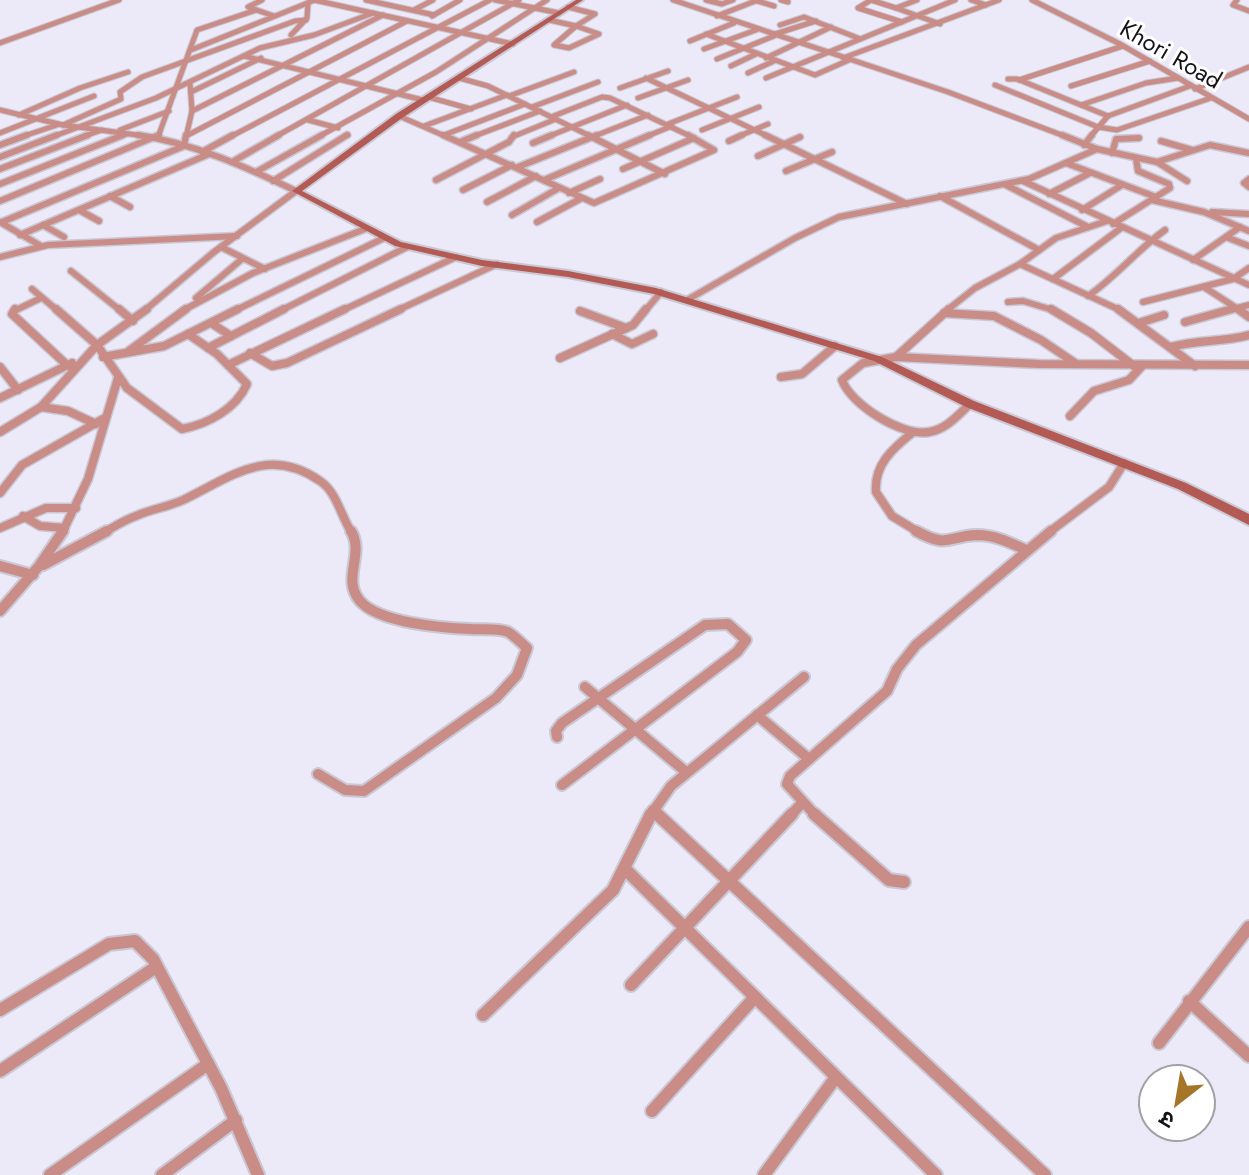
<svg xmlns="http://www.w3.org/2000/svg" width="1249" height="1175" font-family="Jost,'Noto Sans Devanagari',sans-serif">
	<rect width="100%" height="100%" fill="#eceaf8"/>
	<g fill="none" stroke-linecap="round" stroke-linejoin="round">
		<g stroke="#c9c8d4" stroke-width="7">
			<g id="street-far4">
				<polyline points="262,0 248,7 274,16"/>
				<polyline points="314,0 513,44"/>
				<polyline points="366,0 434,15"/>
				<polyline points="495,0 559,13"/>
				<polyline points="673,0 948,92 1067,137"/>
				<polyline points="706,0 722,4 733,0"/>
				<polyline points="754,0 774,6"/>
				<polyline points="781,0 788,2"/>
				<polyline points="871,0 858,8 902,22"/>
				<polyline points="871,0 896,8"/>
				<polyline points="917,0 896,8 940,24"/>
				<polyline points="971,0 986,5"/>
				<polyline points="1032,0 1120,44 1249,119"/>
				<polyline points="1237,0 1233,5 1249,11"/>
				<polyline points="568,7 595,14 576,26"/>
				<polyline points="414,10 433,0"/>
				<polyline points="432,16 460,0"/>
				<polyline points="717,16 758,0"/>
				<polyline points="549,20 576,26"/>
				<polyline points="780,25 804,17 858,38"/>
				<polygon points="576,26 599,34 569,48 554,45"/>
				<polyline points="706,34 815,75 849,60"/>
				<polyline points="291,35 307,18 308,3"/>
				<polyline points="772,35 816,21"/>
				<polyline points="690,41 734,23"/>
				<polyline points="0,43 119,0"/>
				<polyline points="704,49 756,30"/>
				<polyline points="191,50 315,0"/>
				<polyline points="244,56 423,100"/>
				<polyline points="766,58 831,27"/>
				<polyline points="843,58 999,0"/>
				<polyline points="717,59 774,36"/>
				<polyline points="731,66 756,54"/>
				<polyline points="748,73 774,61"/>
				<polyline points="459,78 488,86 592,137"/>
				<polyline points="646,78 769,137"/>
				<polyline points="766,78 955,0"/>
				<polyline points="1008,79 1017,79 1108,116"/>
				<polyline points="1019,80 1123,46"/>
				<polyline points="995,85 1098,127 1117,130 1211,98"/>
				<polyline points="1071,86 1150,61"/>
				<polyline points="620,88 668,71"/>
				<polyline points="1195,89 1249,67"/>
				<polyline points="191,92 261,58"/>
				<polyline points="509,96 574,72"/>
				<polyline points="428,97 471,109"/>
				<polyline points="638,98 688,80"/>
				<polyline points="1081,105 1146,83 1178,78"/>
				<polyline points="532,107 598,82"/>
				<polyline points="0,110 63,125 152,137"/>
				<polyline points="192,111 383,15"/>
				<polyline points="19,115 80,88 128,72"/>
				<polyline points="399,116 447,137"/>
				<polyline points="551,117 602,97 610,98 692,137"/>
				<polyline points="308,120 338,128"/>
				<polyline points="668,124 737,97"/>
				<polyline points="63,125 121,99 120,92 142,77 295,21 306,20"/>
				<polyline points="424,126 507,95"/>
				<polyline points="120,130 169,111"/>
				<polyline points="702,130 759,107"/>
				<polyline points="0,133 94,96"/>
				<polyline points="188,135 407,21"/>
				<polyline points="444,135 525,104"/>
				<polyline points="21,137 57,125"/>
				<polyline points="52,137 156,98 260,48 314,35 373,13"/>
				<polyline points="82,137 102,130"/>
				<polyline points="118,137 127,134"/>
				<polyline points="158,137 197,30 256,10"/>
				<polyline points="186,137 192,111 190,83"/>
				<polyline points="230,137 490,0"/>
				<polyline points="275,137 519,0"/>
				<polyline points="318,137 436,72 547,0"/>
				<polyline points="344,137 348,135"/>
				<polyline points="472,137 540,111"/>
				<polyline points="512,137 556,119"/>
				<polyline points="547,137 627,105"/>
				<polyline points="592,137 648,115"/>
				<polyline points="645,137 672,126"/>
				<polyline points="737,137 768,124"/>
				<polyline points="1090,137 1108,116 1190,86"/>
			</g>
		</g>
		<g stroke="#c9c8d4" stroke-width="9">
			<g id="street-far3">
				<path d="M138,135C193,143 246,167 296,191"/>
				<polyline points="443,135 594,203 714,150 688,135"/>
				<polyline points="588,135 665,174"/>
				<polyline points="765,135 907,204"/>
				<polyline points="1062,135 1097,149"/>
				<polyline points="729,141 742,135"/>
				<polyline points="1161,141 1192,150"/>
				<polyline points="460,142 477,135"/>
				<polyline points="533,143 552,135"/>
				<polyline points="0,145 27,135"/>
				<polyline points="1084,145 1092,135"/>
				<polyline points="202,152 233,135"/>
				<polyline points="1112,153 1116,139 1139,138"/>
				<polyline points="758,156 800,137"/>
				<polyline points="0,157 57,135"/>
				<polyline points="232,162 279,135"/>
				<polyline points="1157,162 1187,181"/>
				<polyline points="1066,163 1156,197"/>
				<polyline points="518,167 597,135"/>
				<polyline points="0,169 88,135"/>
				<polyline points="623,169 694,138"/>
				<polyline points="786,171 832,152"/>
				<polyline points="256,172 322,135"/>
				<polyline points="1249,179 1244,183 1249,187"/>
				<polyline points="436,180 509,142 514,135"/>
				<polyline points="544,180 650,135"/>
				<polyline points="273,181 347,135"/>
				<polyline points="1023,181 1249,285"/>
				<polyline points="0,184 123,135"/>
				<polyline points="1006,185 1088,227"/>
				<polyline points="463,190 512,165"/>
				<polyline points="569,193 600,179"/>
				<polyline points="1049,194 1090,173"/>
				<polyline points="110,196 130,207"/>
				<polyline points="940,196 1039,250"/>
				<polyline points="1152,200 1204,212 1249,231"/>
				<polyline points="0,201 159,135"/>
				<polyline points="487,202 536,176"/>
				<polyline points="79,210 99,221"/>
				<polyline points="1082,210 1122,185"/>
				<polyline points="1212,212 1249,214"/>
				<polyline points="512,215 559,188"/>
				<polyline points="0,222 41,246"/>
				<polyline points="2,222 184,146 186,135"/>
				<polyline points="537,222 580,199"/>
				<polyline points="1113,224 1170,188 1169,184 1138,171 1136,158"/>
				<polyline points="43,225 64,237"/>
				<polyline points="20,235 209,154"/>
				<polyline points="1226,237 1249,246"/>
				<polyline points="221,247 265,269"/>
				<polyline points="0,257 48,245 237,236"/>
				<polyline points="1193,260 1240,227"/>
				<polyline points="1020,264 1122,311"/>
				<polyline points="71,271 121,311"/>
				<polyline points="1053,279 1121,228"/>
				<polyline points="1204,287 1241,311"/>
				<polyline points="32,289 58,311"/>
				<path d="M1088,296C1117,276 1137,250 1165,230"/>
				<polyline points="196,298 242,259"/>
				<polyline points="687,300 795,238 839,217 1029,179 1097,149 1157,162 1210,145 1249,153"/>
				<polyline points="1008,302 1023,301 1056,311"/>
				<polyline points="1143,302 1233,279 1249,268"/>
				<polyline points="14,311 41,298"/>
				<polyline points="144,311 214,252 296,191"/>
				<polyline points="182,311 253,273 365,229"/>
				<polyline points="234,311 384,238"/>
				<polyline points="280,311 407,247"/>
				<polyline points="341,311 456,257"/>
				<polyline points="396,311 497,264"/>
				<polyline points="645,311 661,292"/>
				<polyline points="946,311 975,288 1020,264 1056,238 1107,221"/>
				<polyline points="1225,311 1249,305"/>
			</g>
		</g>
		<g stroke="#c9c8d4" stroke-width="11">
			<g id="street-far2">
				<polyline points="15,309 12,314 68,366"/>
				<path d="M56,309L97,345L127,388L182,429C208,424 236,409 247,384L217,354L188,334"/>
				<polyline points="119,309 133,321"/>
				<polyline points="1051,309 1091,333 1134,366"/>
				<polyline points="1118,309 1195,366"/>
				<polyline points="1238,309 1249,317"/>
				<polyline points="580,311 626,328"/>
				<polyline points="944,313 994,316 1041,340 1075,363"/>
				<polyline points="1185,322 1232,309"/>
				<polyline points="211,323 231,336"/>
				<polyline points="1139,323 1164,315"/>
				<polyline points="612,334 632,344 653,334"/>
				<path d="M1170,347C1197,340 1222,342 1249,335"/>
				<polyline points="208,348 284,309"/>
				<polyline points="129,351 186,309"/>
				<polyline points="250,353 272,366 287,363 401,309"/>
				<polyline points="103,357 164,346 238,309"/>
				<polyline points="896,357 949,309"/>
				<polyline points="560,358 633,325 646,309"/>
				<polyline points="228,365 345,309"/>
				<polyline points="0,367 18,390"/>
				<polyline points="781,377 802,374 835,346"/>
				<polyline points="0,398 72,363"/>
				<path d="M970,404C958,415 947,429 929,432C903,437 851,405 842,380L863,363L896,357L1039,364L1249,365"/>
				<polyline points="41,407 68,411 96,424"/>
				<polyline points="1070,416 1094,391 1129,380 1142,366"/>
				<polyline points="0,432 41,407 97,345 147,309"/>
				<path d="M912,433C892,449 874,465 876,492L892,516L920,533"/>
				<polyline points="0,493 22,465 103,419"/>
				<polyline points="23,516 40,526 65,528"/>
				<polyline points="0,528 46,508 76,508"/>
				<polyline points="62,533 88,479 118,378"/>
				<path d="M103,533C114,527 124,520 136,516C151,509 168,507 183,500C231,477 268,445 320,481C337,492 341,517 352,533"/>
				<polyline points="1048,533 1109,487 1124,463"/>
			</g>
		</g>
		<g stroke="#c9c8d4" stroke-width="14">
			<g id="street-far1">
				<path d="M916,531C949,549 947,536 977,535C995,535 1011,543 1026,550"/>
				<polyline points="43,565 107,531"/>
				<polyline points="0,566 33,575"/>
				<polyline points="0,611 39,566 63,531"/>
				<polyline points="585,687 686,772"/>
				<polyline points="757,715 809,759"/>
				<polyline points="557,737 556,731 562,723 705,625 728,624 746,640 737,652 562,785"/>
				<path d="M318,774L345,790L364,791L496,698L517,675L527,648C521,643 515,636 508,632C499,628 482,630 471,629C443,628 379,623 360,601C341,579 365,554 351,531"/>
				<polyline points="653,810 659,816"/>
				<polyline points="650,816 671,786 804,677"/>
				<polyline points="790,816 802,803"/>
				<polyline points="816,816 787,784 790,776 887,691 897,669 916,645 1051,531"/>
			</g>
		</g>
		<g stroke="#c9c8d4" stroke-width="16">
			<g id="street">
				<polyline points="657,814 1045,1175"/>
				<polyline points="814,814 889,880 904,882"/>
				<polyline points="625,869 936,1175"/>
				<polyline points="631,985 792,814"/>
				<polyline points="1189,1001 1249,1056"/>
				<polyline points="0,1010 109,944 135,941 153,959 221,1088 258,1175"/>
				<polyline points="483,1015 613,890 651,814"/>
				<polyline points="1159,1043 1249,927"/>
				<polyline points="0,1071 156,967"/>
				<polyline points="652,1111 755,997"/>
				<polyline points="50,1175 208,1064"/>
				<polyline points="162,1175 236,1120"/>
				<polyline points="764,1175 836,1077"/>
			</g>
		</g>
		<g stroke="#c9c8d4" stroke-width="4">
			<polygon id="secondary" points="576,0 583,0 402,118 302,191 401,242 482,260 568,271 656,288 882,357 974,401 1186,483 1249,514 1249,525 1178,489 966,407 874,361 654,294 568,277 482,266 395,246 292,191 396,114"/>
		</g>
		<use href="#street-far4" stroke="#ca8c86" stroke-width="5"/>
		<use href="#street-far3" stroke="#ca8c86" stroke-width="6"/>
		<use href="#street-far2" stroke="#ca8c86" stroke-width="8"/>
		<use href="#street-far1" stroke="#ca8c86" stroke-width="10"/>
		<use href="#street" stroke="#ca8c86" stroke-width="12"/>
		<use href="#secondary" fill="#b45a55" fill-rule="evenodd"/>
	</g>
	<g text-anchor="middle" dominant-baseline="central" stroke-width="6" stroke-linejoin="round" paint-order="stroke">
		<g font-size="24" fill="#141318" stroke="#fff">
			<text transform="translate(1171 54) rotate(30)">Khori Road</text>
		</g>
	</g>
	<g transform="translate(1177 1103) rotate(211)"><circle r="38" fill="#ffffff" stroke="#a1a1a3" stroke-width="2"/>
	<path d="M0-6L14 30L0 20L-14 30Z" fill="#a5762a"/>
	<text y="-12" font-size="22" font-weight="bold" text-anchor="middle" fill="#141318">उ</text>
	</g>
</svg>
